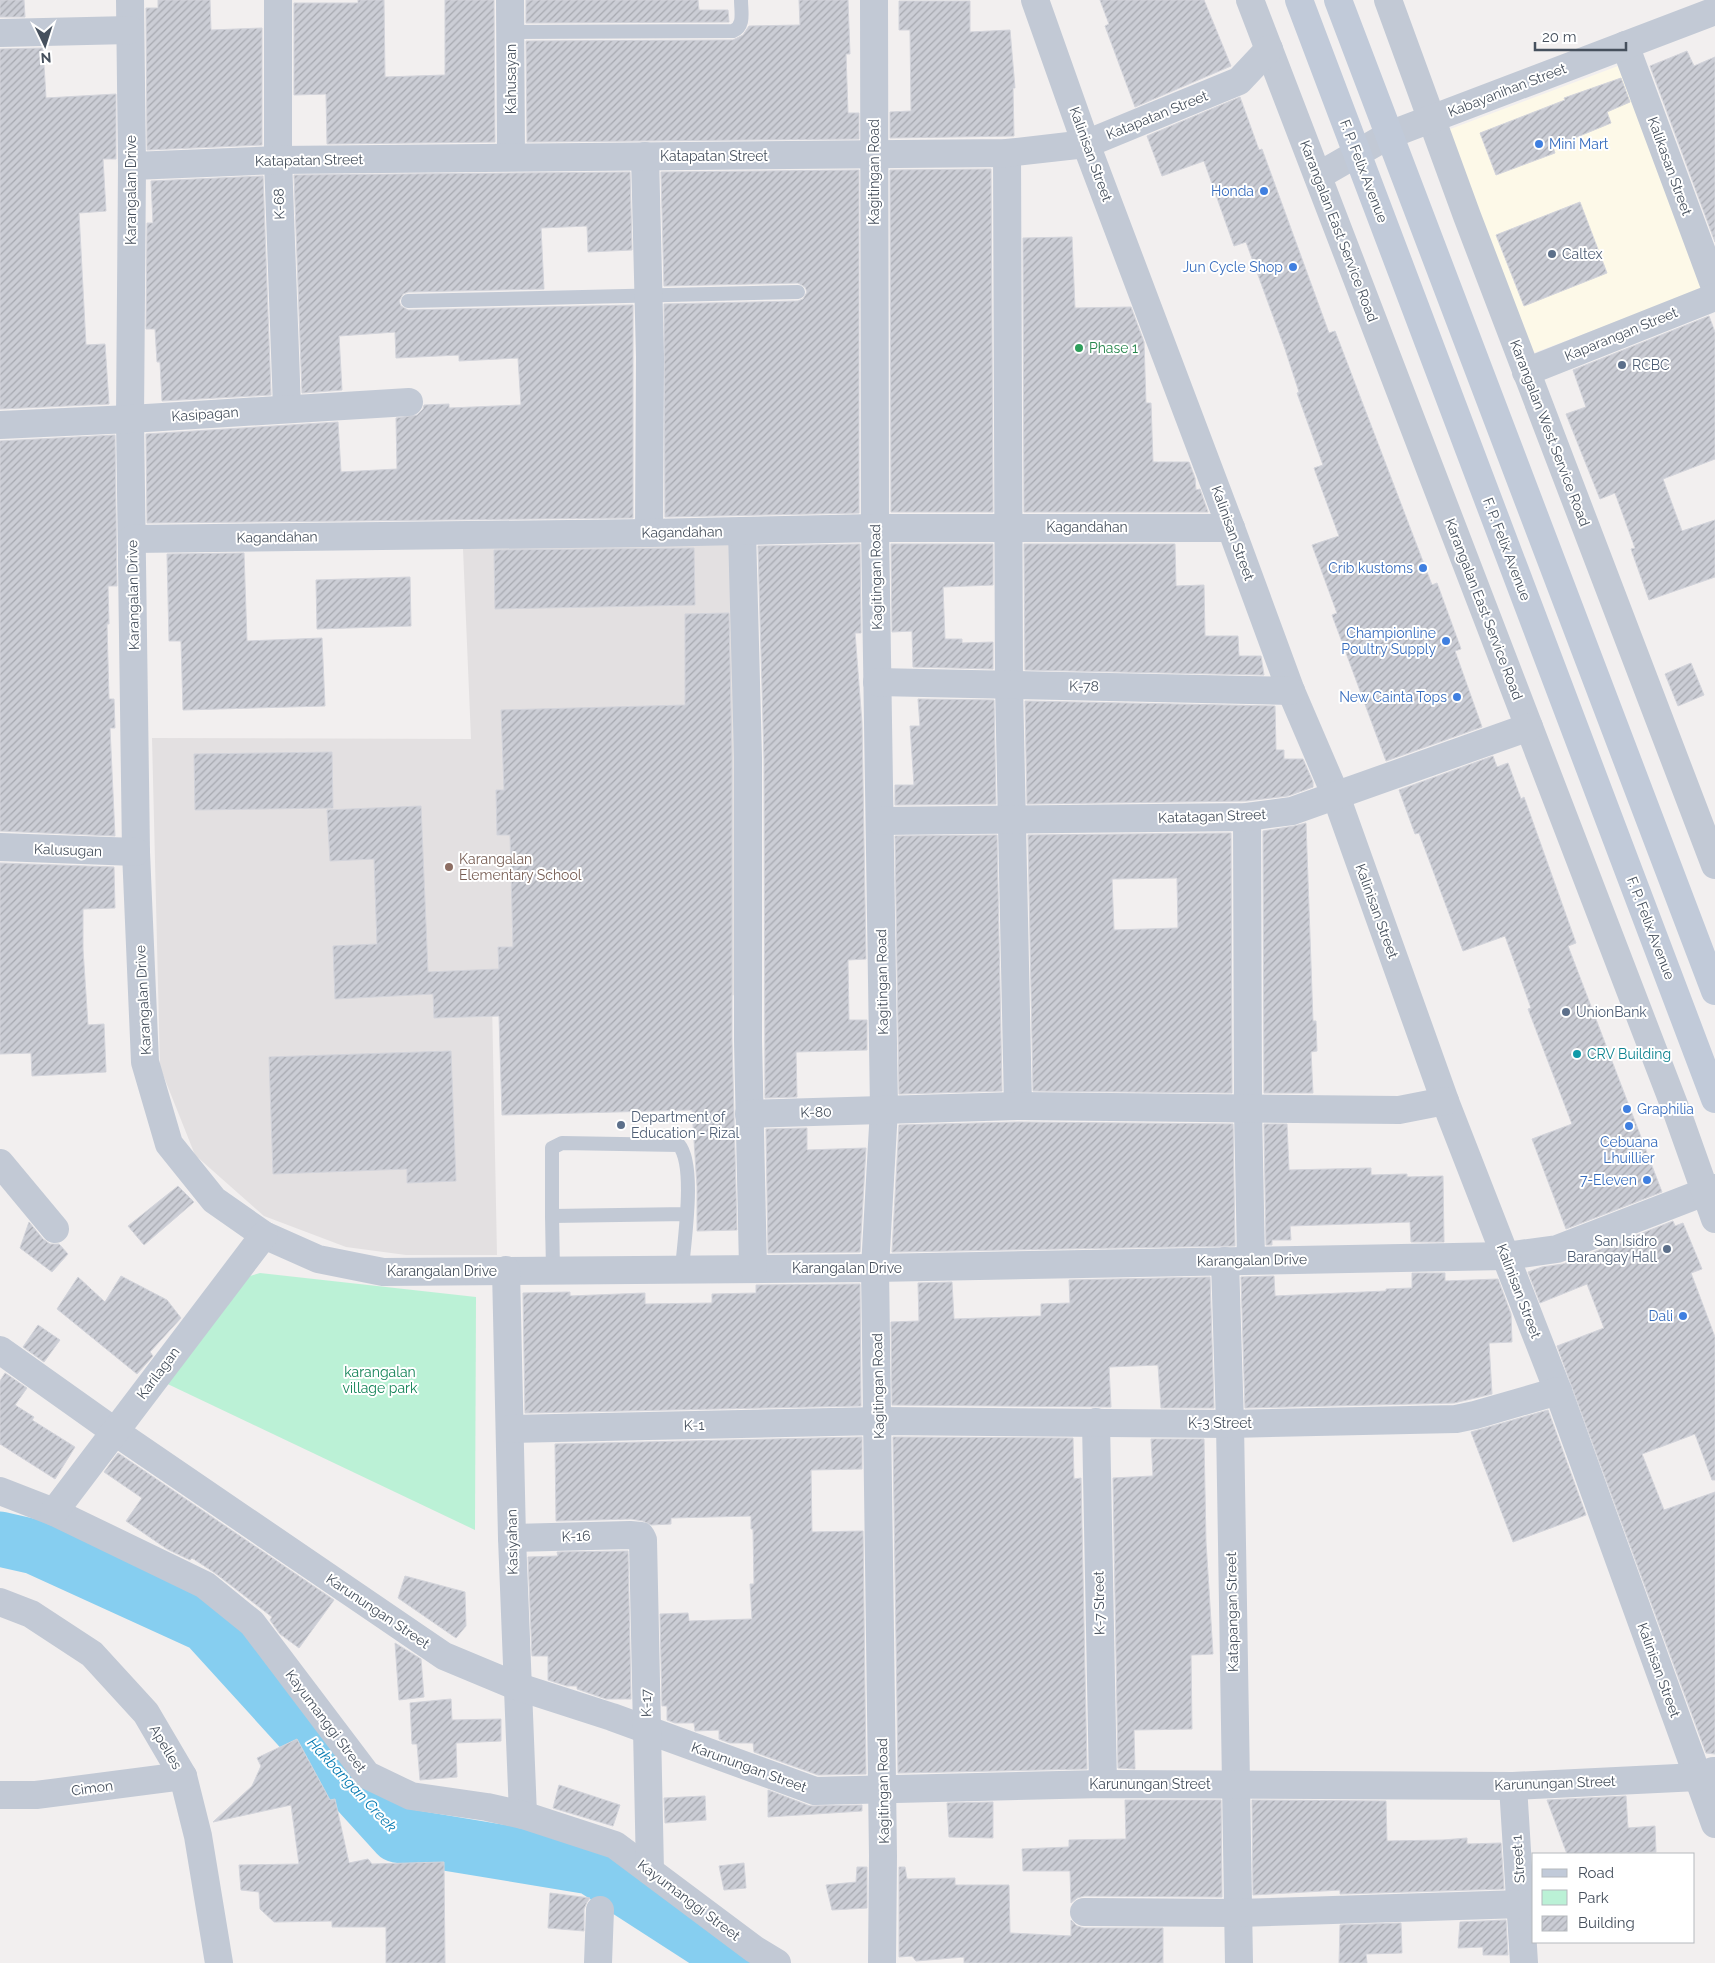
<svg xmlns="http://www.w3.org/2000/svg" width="1715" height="1963" font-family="Raleway,sans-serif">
	<defs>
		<pattern id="building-hatch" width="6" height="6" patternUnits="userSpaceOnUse" patternTransform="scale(1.25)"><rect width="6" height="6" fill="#cbcdd5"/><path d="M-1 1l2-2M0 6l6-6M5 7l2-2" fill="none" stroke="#a7a9b0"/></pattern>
	</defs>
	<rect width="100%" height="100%" fill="#f2efef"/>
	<polygon fill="#fdf9e8" points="1618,66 1703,289 1531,354 1445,131"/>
	<polygon fill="#e3e0e1" points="694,544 737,544 743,995 492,1001 497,1255 406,1255 346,1247 264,1216 195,1155 160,1067 152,738 471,739 463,549"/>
	<polygon fill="#bbf1d6" points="260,1273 476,1297 475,1530 155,1378 250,1276"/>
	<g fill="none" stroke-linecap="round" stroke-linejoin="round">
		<polyline stroke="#86cef0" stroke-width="55" points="0,1539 35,1547 206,1625 397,1835 591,1867 740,1963"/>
	</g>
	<g fill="url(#building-hatch)" stroke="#d3d4db" fill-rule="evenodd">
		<polygon points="0,0 24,0 25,17 0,17"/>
		<polygon points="158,0 210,0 211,30 262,28 262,145 147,150 146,8 158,8"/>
		<polygon points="358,0 384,0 385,77 445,75 445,0 494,0 495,142 327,144 326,94 294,95 294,3 358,3"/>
		<polygon points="526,0 698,0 699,10 728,10 729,22 526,23"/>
		<polygon points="799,0 848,0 850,54 846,54 848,113 859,113 859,139 527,142 526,41 733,40 743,35 749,26 800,25"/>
		<polygon points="1100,0 1204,0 1231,66 1135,107 1105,26 1109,24"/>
		<polygon points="899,1 970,1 970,32 1010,30 1015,88 1013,88 1014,136 890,138 890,112 911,111 910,30 899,30"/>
		<polygon points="43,48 46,98 116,94 116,159 103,159 106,211 79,213 86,345 105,344 109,404 0,409 0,49"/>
		<polygon points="1687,51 1694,66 1715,57 1715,242 1650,66"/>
		<polygon points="1621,78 1630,102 1607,112 1611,123 1553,147 1555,153 1496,175 1480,133 1565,100 1564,98"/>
		<polygon points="1240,97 1259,150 1262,149 1329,333 1335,331 1432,585 1437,583 1461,649 1455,651 1482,727 1386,761 1332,615 1337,613 1312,545 1339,536 1314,468 1323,465 1297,393 1299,392 1285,349 1246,242 1234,246 1204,161 1162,176 1147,136"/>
		<polygon points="991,169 993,512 891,512 890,170"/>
		<polygon points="859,170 859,513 665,517 664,304 798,301 803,299 807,292 805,287 798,283 664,286 661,172"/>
		<polygon points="630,172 632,250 588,252 587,226 541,228 544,289 408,292 403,294 399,301 401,306 408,310 633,305 633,518 147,523 146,434 338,422 341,472 397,469 396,418 417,415 423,409 424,405 449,404 449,408 521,405 518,358 459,361 459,355 396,358 395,332 339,336 342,390 302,393 294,175"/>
		<polygon points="263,176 271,395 162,401 160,362 157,362 155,329 146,329 147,223 153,223 151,181"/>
		<polygon points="1580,202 1607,273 1524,306 1496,235"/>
		<polygon points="1072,237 1075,308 1131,307 1144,342 1146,403 1151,403 1153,462 1189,462 1195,478 1196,490 1200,489 1208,512 1024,512 1023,238"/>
		<polygon points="1709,316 1715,332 1715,459 1663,479 1682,531 1715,520 1715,577 1649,600 1631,549 1635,548 1615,493 1600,499 1566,414 1586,407 1573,370"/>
		<polygon points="115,435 117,586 108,586 109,624 107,624 109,699 114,699 115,728 110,728 115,836 0,831 0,441"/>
		<polygon points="860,544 861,633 855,633 862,723 866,959 848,960 849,1020 867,1020 867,1050 796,1052 797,1097 765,1098 764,758 758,546"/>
		<polygon points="891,544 993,544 993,585 943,587 945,639 962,639 962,643 993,642 993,669 913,667 912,631 892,632"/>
		<polygon points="1024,544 1175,544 1176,586 1204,585 1205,636 1238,636 1239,656 1261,656 1264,675 1025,670"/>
		<polygon points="694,548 695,605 495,609 494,550"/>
		<polygon points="244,553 247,641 322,638 325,706 183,710 181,641 169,641 167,554"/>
		<polygon points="410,577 411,626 317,629 316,580"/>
		<polygon points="729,613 732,758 732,1041 737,1230 697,1231 697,1186 692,1110 502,1115 499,1016 434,1018 433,994 335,999 333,946 377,944 374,859 330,861 327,810 421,806 428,972 499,969 498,947 513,947 510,835 497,835 496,790 504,790 501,710 685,705 685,614"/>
		<polygon points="1691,663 1704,695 1678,706 1665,674"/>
		<polygon points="918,699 994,700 996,804 895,805 895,785 914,785 910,726 920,726"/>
		<polygon points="1025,701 1275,706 1276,750 1284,750 1284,759 1303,759 1313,782 1313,787 1288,796 1246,801 1027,804"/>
		<polygon points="332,752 333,808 195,810 194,754"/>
		<polygon points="1493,756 1497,767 1508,763 1521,799 1524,797 1576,943 1568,946 1662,1192 1566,1229 1532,1139 1572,1124 1528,1009 1531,1008 1505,936 1463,951 1419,833 1415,834 1399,790"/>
		<polygon points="1306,823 1313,1021 1316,1021 1317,1051 1311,1052 1313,1093 1264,1093 1263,831 1294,826"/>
		<path d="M1231,833L1232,1093L1033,1091L1028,835ZM1177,878L1178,928L1114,930L1112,879Z"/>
		<polygon points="997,835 1002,1091 899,1094 895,836"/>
		<polygon points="0,863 114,867 115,908 83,909 83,949 88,1025 104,1024 106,1072 32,1076 31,1053 0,1054"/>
		<polygon points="451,1051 456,1181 407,1183 407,1169 273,1174 269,1057"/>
		<polygon points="1018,1122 1233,1124 1235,1246 892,1252 899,1125"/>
		<polygon points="1264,1124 1287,1124 1289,1170 1371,1168 1371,1175 1407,1174 1407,1177 1443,1176 1444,1242 1411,1242 1410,1222 1290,1226 1291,1240 1272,1240 1272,1245 1266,1245"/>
		<polygon points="807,1128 807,1150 866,1148 860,1252 768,1253 766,1129"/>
		<polygon points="178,1186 194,1202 144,1245 128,1226"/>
		<polygon points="1673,1221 1675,1226 1683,1223 1702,1269 1691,1273 1715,1337 1715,1480 1712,1480 1695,1434 1642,1454 1664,1510 1715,1492 1715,1754 1706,1753 1557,1346 1604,1328 1587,1284 1540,1303 1528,1272 1542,1267 1563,1264"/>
		<polygon points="29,1222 43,1239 50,1244 59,1244 68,1254 52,1272 20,1248"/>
		<polygon points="1412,1273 1445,1273 1445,1281 1498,1279 1511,1314 1512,1342 1489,1343 1492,1394 1454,1403 1245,1408 1241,1277 1274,1276 1275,1296 1386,1291 1386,1289 1412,1288"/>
		<polygon points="121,1276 167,1300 181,1318 150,1352 153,1356 137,1374 57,1309 78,1277 105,1302"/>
		<polygon points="1210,1277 1214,1408 1161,1408 1158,1365 1109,1367 1111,1407 892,1405 891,1322 919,1321 918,1283 952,1282 954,1319 1041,1316 1041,1304 1070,1303 1069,1280"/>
		<polygon points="860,1284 861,1406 525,1413 523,1293 570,1292 570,1296 645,1293 645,1304 712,1303 712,1294 756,1293 756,1285"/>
		<polygon points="38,1325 60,1340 44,1362 23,1347"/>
		<polygon points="5,1373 27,1388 15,1405 34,1417 32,1420 75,1447 55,1479 0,1444 0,1381"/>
		<polygon points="1548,1410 1586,1515 1513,1542 1471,1432"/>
		<polygon points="862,1437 862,1469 811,1470 812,1532 863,1531 866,1774 818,1775 754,1752 753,1743 730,1743 719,1739 719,1730 695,1731 694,1723 675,1723 667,1720 667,1706 662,1706 660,1614 688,1613 689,1621 752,1619 750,1584 754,1584 753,1529 751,1529 751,1516 671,1518 671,1524 651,1525 643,1521 631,1519 556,1521 555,1444"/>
		<polygon points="893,1437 1073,1438 1074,1479 1081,1478 1087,1769 898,1773"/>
		<polygon points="1151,1439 1204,1439 1206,1542 1213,1654 1191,1655 1192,1729 1134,1730 1135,1769 1118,1768 1113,1478 1153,1476"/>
		<polygon points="118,1453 334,1600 299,1648 280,1634 270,1620 272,1617 215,1573 192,1558 190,1560 167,1549 126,1521 142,1498 104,1472"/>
		<polygon points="628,1551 631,1699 606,1699 577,1689 577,1686 567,1686 548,1680 548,1656 532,1656 528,1557 558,1556 557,1552"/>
		<polygon points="405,1576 465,1592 466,1626 456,1638 398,1598"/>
		<polygon points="395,1643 421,1659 424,1697 399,1700"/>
		<polygon points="451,1699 452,1720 501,1719 501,1741 456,1743 457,1777 420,1780 417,1744 412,1744 410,1703"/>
		<polygon points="297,1739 330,1800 335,1799 349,1863 368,1859 372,1864 444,1862 445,1963 386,1963 386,1927 332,1927 332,1921 274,1922 260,1909 259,1892 241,1890 239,1865 299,1864 291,1805 213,1822 252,1786 261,1766 257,1758"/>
		<polygon points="559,1785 620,1805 613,1826 553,1808"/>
		<polygon points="768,1790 810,1806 862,1805 862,1811 768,1817"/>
		<polygon points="705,1796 706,1820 665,1823 664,1798"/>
		<polygon points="1626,1796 1628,1828 1655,1826 1656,1852 1567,1854 1547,1800"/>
		<polygon points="1125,1800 1221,1800 1222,1897 1084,1896 1077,1898 1071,1903 1070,1871 1023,1871 1022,1849 1069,1847 1069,1840 1126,1839"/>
		<polygon points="1252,1800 1386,1801 1387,1841 1443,1840 1467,1838 1467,1844 1501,1843 1504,1889 1340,1894 1340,1890 1253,1895"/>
		<polygon points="993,1802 993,1838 949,1837 947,1803"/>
		<polygon points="744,1863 746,1888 724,1890 719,1866"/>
		<polygon points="857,1867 867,1867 867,1908 832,1910 826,1885 856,1882"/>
		<polygon points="899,1867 905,1867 907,1879 955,1878 955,1885 1009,1885 1010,1933 1071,1936 1071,1920 1077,1926 1084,1928 1163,1928 1163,1963 964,1963 964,1957 916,1961 912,1956 899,1957"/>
		<polygon points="550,1893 590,1898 587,1902 584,1909 584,1931 548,1928"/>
		<polygon points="1506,1920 1508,1955 1483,1955 1483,1947 1458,1948 1460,1922"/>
		<polygon points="1401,1923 1402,1953 1366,1954 1367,1963 1339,1963 1340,1925"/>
	</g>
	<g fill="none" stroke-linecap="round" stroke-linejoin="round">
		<g stroke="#c2c9d5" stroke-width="14">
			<path d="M510,32L733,31C745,26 741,12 741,0"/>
			<polyline points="408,301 798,292"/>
			<polyline points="552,1216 553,1270"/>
			<path d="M682,1269C684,1241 696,1166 679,1145L562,1143L552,1148V1216L687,1214"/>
		</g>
		<g stroke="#c2c9d5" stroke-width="28">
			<polyline points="130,0 132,166 130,419 136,852 145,1062 169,1144 214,1200 264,1235 318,1259 383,1272 875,1268 1506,1256 1557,1249 1715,1188"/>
			<polyline points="278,0 278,160 287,408"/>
			<polyline points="510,0 511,157"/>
			<polyline points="874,0 875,528 884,1109 875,1268 883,1856 882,1963"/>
			<polyline points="1035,0 1086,144 1231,528 1291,691 1336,796 1445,1101 1558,1391 1715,1824"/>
			<polyline points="1250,0 1678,1115 1715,1219"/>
			<polyline points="1388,0 1467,216 1715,865"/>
			<polyline points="0,33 130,30"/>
			<polyline points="1625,45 1715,287"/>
			<polyline points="1007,153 1009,685 1018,1106"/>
			<polyline points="645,156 650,357 649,533"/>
			<polyline points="132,166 278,160 1007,153 1086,144 1239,81 1269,49"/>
			<polyline points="1318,176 1389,135 1715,11"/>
			<polyline points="1526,372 1715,297"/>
			<polyline points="0,425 130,419 409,402"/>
			<polyline points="742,531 748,758 748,1041 753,1268"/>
			<polyline points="132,539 649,533 875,528 1231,528"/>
			<polyline points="877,682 1291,691"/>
			<polyline points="1247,817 1248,1109 1251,1260"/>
			<polyline points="880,821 1247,817 1292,811 1529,727"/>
			<polyline points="0,847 136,852"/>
			<polyline points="749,1114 1018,1106 1399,1110 1445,1101"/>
			<polyline points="0,1163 55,1229"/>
			<polyline points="1225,1261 1230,1424 1239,1963"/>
			<polyline points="506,1270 512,1538 523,1815"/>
			<polyline points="0,1350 114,1431 444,1656 516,1686 612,1717 815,1791 1103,1784 1513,1786 1698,1777 1713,1771"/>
			<polyline points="1096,1422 1103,1784"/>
			<polyline points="510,1429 879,1421 1230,1424 1456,1419 1475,1415 1558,1391"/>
			<polyline points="0,1491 54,1512 205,1585 252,1623 367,1775 411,1796 487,1807 523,1815 615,1845 754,1949 777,1963"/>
			<polyline points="54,1512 264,1235"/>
			<polyline points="512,1538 630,1535 641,1536 643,1540 650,1871"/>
			<polyline points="0,1602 31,1614 92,1654 146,1713 183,1776 198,1836 219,1963"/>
			<polyline points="1513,1786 1524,1963"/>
			<polyline points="0,1795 36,1795 183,1776"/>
			<polyline points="1084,1912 1238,1913 1522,1904"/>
			<polyline points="598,1963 600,1910"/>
		</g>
		<g stroke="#c1cad9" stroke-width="28">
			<polyline points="1299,0 1715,1099"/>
			<polyline points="1338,0 1715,991"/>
		</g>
	</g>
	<g fill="#3f7fe0" stroke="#fff" stroke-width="2">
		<circle cx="1539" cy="144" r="5"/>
		<circle cx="1264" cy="191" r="5"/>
		<circle cx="1293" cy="267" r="5"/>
		<circle cx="1423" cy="568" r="5"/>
		<circle cx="1446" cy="641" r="5"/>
		<circle cx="1457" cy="697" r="5"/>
		<circle cx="1627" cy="1109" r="5"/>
		<circle cx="1629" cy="1126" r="5"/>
		<circle cx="1647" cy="1180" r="5"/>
		<circle cx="1683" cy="1316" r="5"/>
	</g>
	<g fill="#5c6f8a" stroke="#fff" stroke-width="2">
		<circle cx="1552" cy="254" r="5"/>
		<circle cx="1622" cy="365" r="5"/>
		<circle cx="1566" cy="1012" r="5"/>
		<circle cx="621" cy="1125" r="5"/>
		<circle cx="1667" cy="1249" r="5"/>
	</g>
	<circle fill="#2e9e5b" stroke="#fff" stroke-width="2" cx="1079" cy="348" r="5"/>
	<circle fill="#8d6e63" stroke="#fff" stroke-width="2" cx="449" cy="867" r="5"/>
	<circle fill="#0f9aa8" stroke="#fff" stroke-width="2" cx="1577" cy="1054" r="5"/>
	<g text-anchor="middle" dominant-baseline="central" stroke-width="4" stroke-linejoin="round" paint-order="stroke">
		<g font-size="14" fill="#46505d" stroke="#fff">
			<text transform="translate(511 79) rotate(-90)">Kahusayan</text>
			<text transform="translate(1507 90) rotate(-21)">Kabayanihan Street</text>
			<text transform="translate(1157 115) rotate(-22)">Katapatan Street</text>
			<text transform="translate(1091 154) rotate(70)">Kalinisan Street</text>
			<text x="714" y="156">Katapatan Street</text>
			<text transform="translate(309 160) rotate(-1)">Katapatan Street</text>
			<text transform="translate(1670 166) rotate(70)">Kalikasan Street</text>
			<text transform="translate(1364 171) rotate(69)">F. P. Felix Avenue</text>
			<text transform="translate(874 172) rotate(-90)">Kagitingan Road</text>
			<text transform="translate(131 190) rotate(-90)">Karangalan Drive</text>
			<text transform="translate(279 204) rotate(-92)">K-68</text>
			<text transform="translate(1339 231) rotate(69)">Karangalan East Service Road</text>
			<text transform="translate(1621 334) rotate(-22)">Kaparangan Street</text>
			<text transform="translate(205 414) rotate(-4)">Kasipagan</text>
			<text transform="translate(1550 433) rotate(69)">Karangalan West Service Road</text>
			<text x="1087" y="527">Kagandahan</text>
			<text transform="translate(682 532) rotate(-1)">Kagandahan</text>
			<text transform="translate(1233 533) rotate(70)">Kalinisan Street</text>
			<text transform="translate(277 537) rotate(-1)">Kagandahan</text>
			<text transform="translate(1507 549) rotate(69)">F. P. Felix Avenue</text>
			<text transform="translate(876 577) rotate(-91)">Kagitingan Road</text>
			<text transform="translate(133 595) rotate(-91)">Karangalan Drive</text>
			<text transform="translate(1484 609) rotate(69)">Karangalan East Service Road</text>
			<text transform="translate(1084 686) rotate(1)">K-78</text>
			<text transform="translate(1212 816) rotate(-2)">Katatagan Street</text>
			<text transform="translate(68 850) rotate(2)">Kalusugan</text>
			<text transform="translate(1377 911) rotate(70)">Kalinisan Street</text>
			<text transform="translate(1651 928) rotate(69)">F. P. Felix Avenue</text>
			<text transform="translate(882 982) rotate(-91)">Kagitingan Road</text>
			<text transform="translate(143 1000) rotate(-93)">Karangalan Drive</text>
			<text transform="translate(816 1112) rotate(-2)">K-80</text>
			<text transform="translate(1252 1260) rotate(-1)">Karangalan Drive</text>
			<text x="847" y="1268">Karangalan Drive</text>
			<text x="442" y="1271">Karangalan Drive</text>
			<text transform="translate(1519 1291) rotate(69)">Kalinisan Street</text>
			<text transform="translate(158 1373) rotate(-53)">Karilagan</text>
			<text transform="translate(878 1386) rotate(-91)">Kagitingan Road</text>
			<text x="1220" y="1423">K-3 Street</text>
			<text transform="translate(694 1425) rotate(-1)">K-1</text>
			<text transform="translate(576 1536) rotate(-2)">K-16</text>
			<text transform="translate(512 1542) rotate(-91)">Kasiyahan</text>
			<text transform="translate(1099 1603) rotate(-91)">K-7 Street</text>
			<text transform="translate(378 1611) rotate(34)">Karunungan Street</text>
			<text transform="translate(1232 1612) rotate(-91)">Katapangan Street</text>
			<text transform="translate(1659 1670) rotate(70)">Kalinisan Street</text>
			<text transform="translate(646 1703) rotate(-91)">K-17</text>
			<text transform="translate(326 1721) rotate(53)">Kayumanggi Street</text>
			<text transform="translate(166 1747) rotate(59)">Apelles</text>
			<text transform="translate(749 1767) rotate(20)">Karunungan Street</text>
			<text transform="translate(1555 1783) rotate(-2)">Karunungan Street</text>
			<text x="1150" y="1784">Karunungan Street</text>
			<text transform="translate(92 1788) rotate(-8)">Cimon</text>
			<text transform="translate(883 1791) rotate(-91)">Kagitingan Road</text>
			<text transform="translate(1518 1859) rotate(-94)">Street 1</text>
			<text transform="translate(689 1900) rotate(37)">Kayumanggi Street</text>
		</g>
		<g font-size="14" fill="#366cbe" stroke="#fff" text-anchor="end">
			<text x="1549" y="144" text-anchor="start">Mini Mart</text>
			<text x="1254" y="191">Honda</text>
			<text x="1283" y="267">Jun Cycle Shop</text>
			<text x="1413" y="568">Crib kustoms</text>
			<text x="1436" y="633">Championline<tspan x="1436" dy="16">Poultry Supply</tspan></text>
			<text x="1447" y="697">New Cainta Tops</text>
			<text x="1637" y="1109" text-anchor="start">Graphilia</text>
			<text x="1629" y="1142" text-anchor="middle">Cebuana<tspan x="1629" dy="16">Lhuillier</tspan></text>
			<text x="1637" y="1180">7-Eleven</text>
			<text x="1673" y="1316">Dali</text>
		</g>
		<g font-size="14" fill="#4e5e75" stroke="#fff" text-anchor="start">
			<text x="1562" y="254">Caltex</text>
			<text x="1632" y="365">RCBC</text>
			<text x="1576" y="1012">UnionBank</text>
			<text x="631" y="1117">Department of<tspan x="631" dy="16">Education - Rizal</tspan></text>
			<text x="1657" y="1241" text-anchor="end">San Isidro<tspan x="1657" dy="16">Barangay Hall</tspan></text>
		</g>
		<g font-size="14" fill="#27864d" stroke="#fff" text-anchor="start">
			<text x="1089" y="348">Phase 1</text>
		</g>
		<g font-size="14" fill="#785e54" stroke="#fff" text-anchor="start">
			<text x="459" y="859">Karangalan<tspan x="459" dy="16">Elementary School</tspan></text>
		</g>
		<g font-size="14" fill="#0d838f" stroke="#fff" text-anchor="start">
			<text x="1587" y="1054">CRV Building</text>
		</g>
		<g font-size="14" fill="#138357" stroke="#fff">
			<text x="380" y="1372">karangalan<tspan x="380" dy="16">village park</tspan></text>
		</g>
		<g font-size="15" font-style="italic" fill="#067ab1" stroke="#fff">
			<text transform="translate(352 1785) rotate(47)">Hakbangan Creek</text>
		</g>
	</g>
	<rect x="1532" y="1853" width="162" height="90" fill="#ffffff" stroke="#b5b9be"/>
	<rect x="1542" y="1869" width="25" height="8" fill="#c1cad9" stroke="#b5b9be"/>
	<text x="1578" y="1878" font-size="15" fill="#46505d">Road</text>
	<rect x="1542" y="1890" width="25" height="15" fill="#bbf1d6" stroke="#b5b9be"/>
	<text x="1578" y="1903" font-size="15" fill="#46505d">Park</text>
	<rect x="1542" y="1916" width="25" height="15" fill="url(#building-hatch)" stroke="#b5b9be"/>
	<text x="1578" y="1928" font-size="15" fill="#46505d">Building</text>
	<g transform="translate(45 45) rotate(176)" stroke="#ffffff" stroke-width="4" paint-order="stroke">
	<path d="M0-4L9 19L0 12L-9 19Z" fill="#46505d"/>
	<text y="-8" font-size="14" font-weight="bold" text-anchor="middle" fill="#46505d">N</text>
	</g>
	<path d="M1535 42v8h91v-8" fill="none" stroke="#46505d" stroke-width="2.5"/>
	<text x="1542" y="42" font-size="15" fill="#46505d" stroke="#ffffff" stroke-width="4" paint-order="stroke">20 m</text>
</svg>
